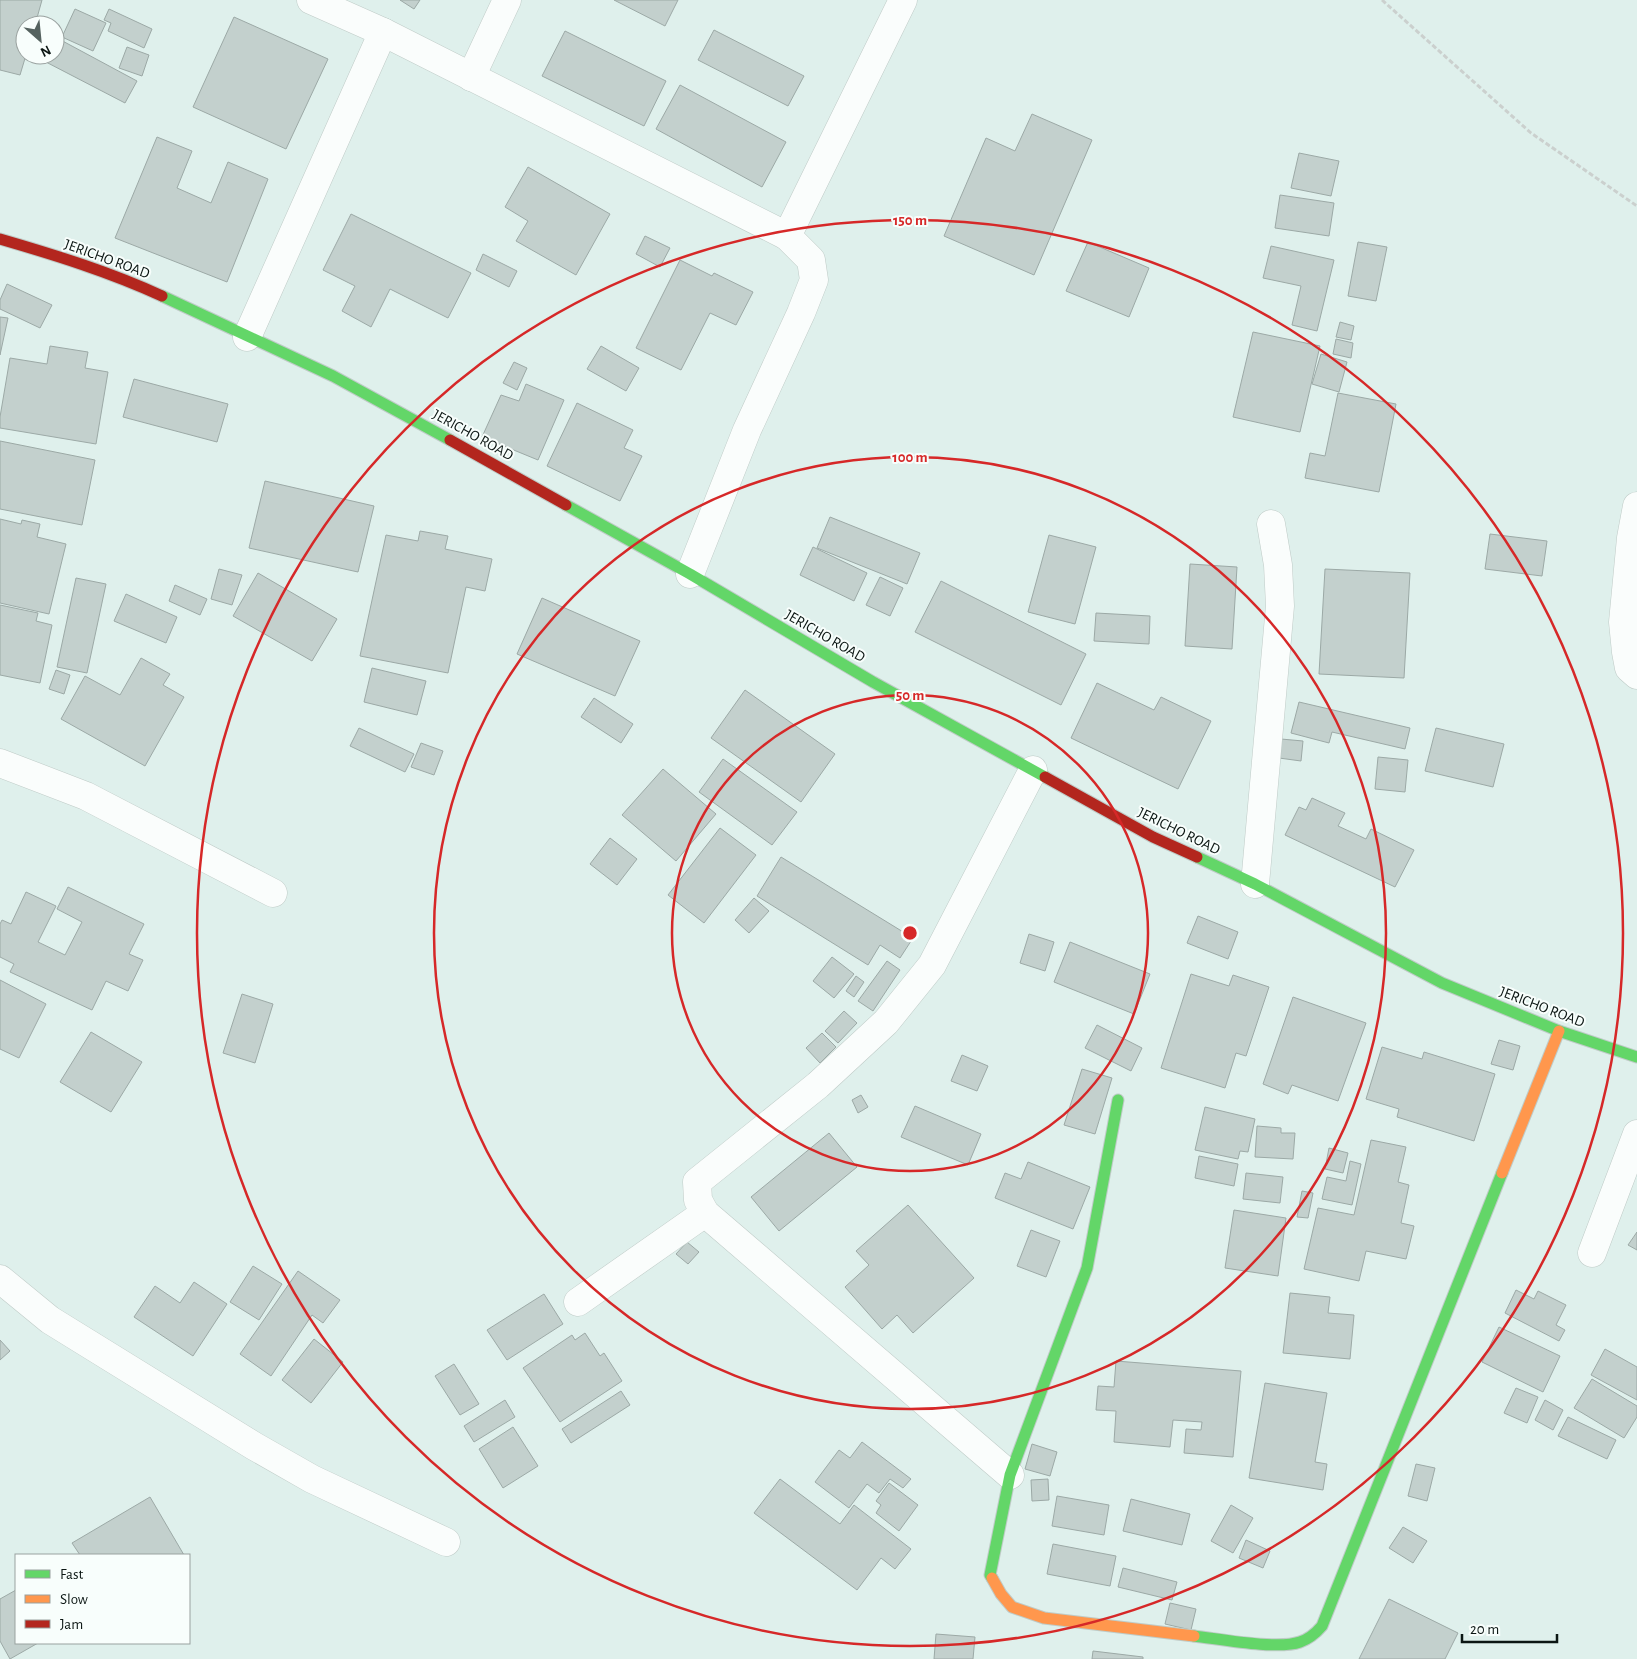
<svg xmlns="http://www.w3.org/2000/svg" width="1637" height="1659" font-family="'Alegreya Sans',sans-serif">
	<rect width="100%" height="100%" fill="#dff0ec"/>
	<g fill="#c3d0cd" stroke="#9ca9a6">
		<polygon points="0,0 42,0 35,25 25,25 26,55 20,75 0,70"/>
		<polygon points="400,0 420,0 414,9"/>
		<polygon points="614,0 678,0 665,26"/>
		<polygon points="75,9 106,23 93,51 62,37"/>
		<polygon points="109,9 152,29 144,48 108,31 111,23 104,20"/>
		<polygon points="234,17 328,59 286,149 193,107"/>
		<polygon points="714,30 804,76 788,106 698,60"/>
		<polygon points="565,31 666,81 644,126 542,76"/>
		<polygon points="57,38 137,81 125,103 44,61 48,55 55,55 55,42"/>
		<polygon points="127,47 149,55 142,76 119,68"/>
		<polygon points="680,85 786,142 762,187 656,129"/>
		<polygon points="1032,114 1092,140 1034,275 944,236 986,138 1015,151"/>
		<polygon points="157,137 192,151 177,188 211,203 228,162 268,179 227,282 115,238"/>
		<polygon points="1299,153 1339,161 1331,196 1291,188"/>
		<polygon points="528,167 610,214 576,275 516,241 528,221 505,207"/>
		<polygon points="1280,195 1334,203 1329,236 1275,228"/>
		<polygon points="351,214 471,273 448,318 390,289 371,327 342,311 355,286 323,270"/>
		<polygon points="645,236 670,248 660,267 636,254"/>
		<polygon points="1088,242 1149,268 1129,317 1066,291"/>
		<polygon points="1358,242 1387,247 1376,301 1348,296"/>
		<polygon points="1271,246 1334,260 1317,331 1292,325 1301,286 1263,278"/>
		<polygon points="483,254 517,271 509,287 476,270"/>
		<polygon points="680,260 712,276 714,273 753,292 736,325 710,313 681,370 636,348"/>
		<polygon points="7,284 52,305 40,328 0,309 0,300"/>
		<polygon points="0,317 8,318 0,355"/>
		<polygon points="1340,322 1354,326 1351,340 1336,337"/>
		<polygon points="1253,332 1320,346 1300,432 1233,417"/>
		<polygon points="1336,339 1353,343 1351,358 1333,354"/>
		<polygon points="50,346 88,352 85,368 108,372 96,444 0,428 0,417 10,358 47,364"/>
		<polygon points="601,346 639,368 626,391 587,369"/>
		<polygon points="1321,354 1347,362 1339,392 1312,384"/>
		<polygon points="514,362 527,368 517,390 503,383"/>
		<polygon points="134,379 228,404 217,442 123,417"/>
		<polygon points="526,384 564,400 538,460 482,437 501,395 519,401"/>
		<polygon points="1338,393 1396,404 1379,492 1305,478 1310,453 1325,456"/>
		<polygon points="577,403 633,430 624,448 642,456 620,501 547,466"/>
		<polygon points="0,441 95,460 82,525 0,509"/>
		<polygon points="265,481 374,506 358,572 249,548"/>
		<polygon points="830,517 920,553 907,584 817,548"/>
		<polygon points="0,519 21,524 22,520 40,524 37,537 66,544 49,614 0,603"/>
		<polygon points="420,531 448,536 445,549 492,559 485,591 466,587 448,673 360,656 386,535 418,541"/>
		<polygon points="1490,534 1547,541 1542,576 1485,569"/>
		<polygon points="1049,535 1096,547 1075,624 1028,612"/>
		<polygon points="813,547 867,573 854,601 800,575"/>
		<polygon points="1190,564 1237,567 1232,649 1185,646"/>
		<polygon points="219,569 242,575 232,605 211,599"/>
		<polygon points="1325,569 1410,573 1404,678 1319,674"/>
		<polygon points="258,573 337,619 312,661 233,616"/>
		<polygon points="880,577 903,588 890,616 866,605"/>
		<polygon points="76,578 106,584 87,673 57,667"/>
		<polygon points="941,581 1086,654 1061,705 915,632"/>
		<polygon points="175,585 207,599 200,615 169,601"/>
		<polygon points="126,594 177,617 166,643 114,621"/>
		<polygon points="542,598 640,641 615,696 517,654"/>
		<polygon points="0,605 38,613 36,621 52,625 40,683 0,675"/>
		<polygon points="1096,613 1150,616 1149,644 1094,641"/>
		<polygon points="141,658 170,674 163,685 184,697 145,766 61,719 85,676 120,695"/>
		<polygon points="372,668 426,681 417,715 364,702"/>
		<polygon points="56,670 70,675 64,694 49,689"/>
		<polygon points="1097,683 1154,710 1161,697 1211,721 1178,789 1071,738"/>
		<polygon points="745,690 835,754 801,802 711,738"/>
		<polygon points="594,698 633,724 621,743 581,717"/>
		<polygon points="1299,702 1410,728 1405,749 1332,732 1329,743 1291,733"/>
		<polygon points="359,728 414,754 405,772 350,746"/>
		<polygon points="1436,728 1504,744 1493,787 1425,771"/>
		<polygon points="1281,739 1303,741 1301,761 1279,758"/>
		<polygon points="421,743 443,751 434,775 411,767"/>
		<polygon points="1378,757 1408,760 1405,792 1375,789"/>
		<polygon points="723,759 797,812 772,845 699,792"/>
		<polygon points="663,769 716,814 676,861 622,815"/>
		<polygon points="1312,798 1345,813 1338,826 1366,839 1371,829 1414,850 1395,887 1285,835 1299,807 1306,810"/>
		<polygon points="720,828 756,855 704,923 668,895"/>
		<polygon points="610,838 637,859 617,885 590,864"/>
		<polygon points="781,857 913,938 900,958 880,945 868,965 757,896"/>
		<polygon points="68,887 144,924 129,954 143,960 128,991 106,981 92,1010 10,972 14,964 0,957 0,924 2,920 11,924 26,892 56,906 38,942 65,955 82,922 57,909"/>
		<polygon points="754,898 769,911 749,933 735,920"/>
		<polygon points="1198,916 1238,932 1228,959 1187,943"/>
		<polygon points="1029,934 1054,942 1045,971 1020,963"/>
		<polygon points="1070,942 1150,974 1134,1014 1054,982"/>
		<polygon points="832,957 854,974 834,998 813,981"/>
		<polygon points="887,961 900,970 873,1011 858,1001"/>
		<polygon points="1191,974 1229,986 1233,975 1269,987 1246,1056 1236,1053 1225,1088 1161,1068"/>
		<polygon points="856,976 864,982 854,997 846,991"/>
		<polygon points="0,980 46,1004 19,1058 0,1049"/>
		<polygon points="242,994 273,1004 255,1063 223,1053"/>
		<polygon points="1293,997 1366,1023 1338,1101 1292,1085 1288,1094 1263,1084"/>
		<polygon points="844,1011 857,1023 838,1043 825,1031"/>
		<polygon points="1097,1025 1142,1048 1131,1071 1085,1048"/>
		<polygon points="91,1032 142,1062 111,1112 60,1082"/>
		<polygon points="822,1033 836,1047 820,1063 806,1048"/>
		<polygon points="1499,1040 1520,1046 1513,1070 1491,1064"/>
		<polygon points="1382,1047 1422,1059 1424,1052 1495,1074 1474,1141 1397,1117 1399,1109 1366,1099"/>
		<polygon points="962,1055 988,1066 977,1091 951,1081"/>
		<polygon points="1082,1069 1112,1078 1095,1134 1064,1125"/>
		<polygon points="861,1095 868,1107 858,1113 852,1100"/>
		<polygon points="915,1106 981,1134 968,1165 901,1137"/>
		<polygon points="1205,1107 1255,1119 1248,1152 1240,1151 1238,1159 1195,1150"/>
		<polygon points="1257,1126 1281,1128 1281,1133 1295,1133 1293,1159 1255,1157"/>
		<polygon points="829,1133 857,1167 779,1231 751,1197"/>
		<polygon points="1371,1140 1406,1147 1398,1182 1409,1185 1401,1223 1414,1226 1406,1259 1366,1251 1359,1281 1304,1269 1318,1208 1354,1215"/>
		<polygon points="1329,1148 1348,1153 1343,1173 1325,1169"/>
		<polygon points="1199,1156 1238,1164 1234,1186 1195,1178"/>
		<polygon points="1350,1161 1361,1164 1352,1205 1322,1199 1327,1177 1346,1181"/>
		<polygon points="1028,1162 1090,1187 1073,1229 995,1198 1005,1173 1021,1179"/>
		<polygon points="1246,1173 1283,1177 1280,1203 1243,1199"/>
		<polygon points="1302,1191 1313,1193 1308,1218 1297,1217"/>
		<polygon points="908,1205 974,1278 913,1333 897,1315 882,1329 845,1287 869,1265 856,1251"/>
		<polygon points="1234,1210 1286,1218 1278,1276 1225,1268"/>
		<polygon points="1031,1230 1060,1241 1046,1277 1017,1266"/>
		<polygon points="1637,1232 1637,1250 1628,1245"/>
		<polygon points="687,1242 699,1252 688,1264 676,1254"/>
		<polygon points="253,1266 282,1284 259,1320 230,1302"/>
		<polygon points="298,1271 340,1300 323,1323 312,1315 271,1376 240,1354"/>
		<polygon points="194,1282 227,1304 193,1356 134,1317 155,1286 180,1303"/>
		<polygon points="1516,1290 1534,1299 1538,1291 1566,1305 1556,1325 1565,1330 1559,1341 1505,1313"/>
		<polygon points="1290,1293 1330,1297 1328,1313 1354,1315 1350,1359 1283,1353"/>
		<polygon points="544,1294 563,1324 507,1360 487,1330"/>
		<polygon points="1499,1327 1560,1356 1543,1392 1482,1362"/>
		<polygon points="585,1333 600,1356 604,1353 622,1381 560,1422 523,1368 572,1335 575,1340"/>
		<polygon points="314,1339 343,1362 311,1403 282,1380"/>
		<polygon points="0,1340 10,1351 0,1360"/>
		<polygon points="1605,1349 1637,1367 1637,1400 1591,1375"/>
		<polygon points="1116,1361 1241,1371 1233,1457 1184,1453 1186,1429 1201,1430 1202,1422 1173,1420 1170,1447 1114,1442 1116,1411 1096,1410 1098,1386 1114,1387"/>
		<polygon points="454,1364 479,1404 460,1415 435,1376"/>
		<polygon points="1592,1379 1637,1406 1637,1417 1624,1438 1574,1408"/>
		<polygon points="1265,1383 1327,1393 1315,1462 1327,1464 1323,1490 1249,1478"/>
		<polygon points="1516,1388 1538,1397 1527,1423 1504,1413"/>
		<polygon points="621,1391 630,1405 571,1443 562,1429"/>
		<polygon points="505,1400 515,1417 474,1442 464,1426"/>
		<polygon points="1545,1400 1563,1410 1553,1430 1535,1420"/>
		<polygon points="1568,1417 1616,1440 1607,1459 1558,1436"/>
		<polygon points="513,1427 538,1466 503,1488 479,1449"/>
		<polygon points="862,1442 911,1479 903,1488 890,1479 879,1493 867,1484 849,1508 815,1482 839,1450 850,1458"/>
		<polygon points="1032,1444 1057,1452 1050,1476 1025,1469"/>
		<polygon points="1416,1464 1435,1468 1427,1501 1408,1496"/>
		<polygon points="780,1479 840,1524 854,1505 911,1549 895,1569 881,1558 857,1590 754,1513"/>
		<polygon points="1048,1479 1049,1500 1032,1501 1031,1480"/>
		<polygon points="889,1483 918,1505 899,1531 876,1513 881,1505 876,1501"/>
		<polygon points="1057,1496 1109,1505 1104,1535 1052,1526"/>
		<polygon points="150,1497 184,1555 80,1555 72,1543"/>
		<polygon points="1131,1499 1190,1514 1182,1545 1123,1531"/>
		<polygon points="1231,1505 1253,1518 1233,1553 1211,1541"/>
		<polygon points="1403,1527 1427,1541 1413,1563 1389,1548"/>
		<polygon points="1246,1540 1270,1551 1263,1568 1239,1558"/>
		<polygon points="1053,1544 1116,1556 1110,1586 1047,1574"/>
		<polygon points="1123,1568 1177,1582 1172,1600 1118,1587"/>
		<polygon points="16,1590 16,1643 38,1643 10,1659 0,1641 0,1599"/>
		<polygon points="1389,1599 1458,1633 1445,1659 1359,1659"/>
		<polygon points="1170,1603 1196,1609 1191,1630 1165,1624"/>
		<polygon points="936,1634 975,1637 973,1659 934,1659"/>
		<polygon points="1093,1651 1143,1657 1143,1659 1092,1659"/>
	</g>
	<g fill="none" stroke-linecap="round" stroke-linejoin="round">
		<g stroke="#bfcbc7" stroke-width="29">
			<g id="street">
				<polyline points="311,0 383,32 787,236"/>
				<polyline points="471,77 507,0"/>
				<polyline points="247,337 383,32"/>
				<polyline points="1637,506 1631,538 1623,622 1626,652 1629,668 1637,675"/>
				<polyline points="690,574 747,430 801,313 814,280 811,260 787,236 903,0"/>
				<polyline points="0,763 86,796 273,893"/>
				<polyline points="1255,884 1280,606 1278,565 1271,524"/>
				<polyline points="1592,1253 1637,1134"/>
				<polyline points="0,1279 50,1320 254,1446 312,1479 446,1542"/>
				<polyline points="578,1302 705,1213"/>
				<polyline points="1010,1475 705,1213 698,1200 697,1182 818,1085 886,1022 932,965 1033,770"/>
			</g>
		</g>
		<g stroke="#bfcbc7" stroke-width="13">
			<g id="fast">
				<polyline points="162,296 333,376 450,440"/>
				<polyline points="566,505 690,574 873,682 1045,777"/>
				<polyline points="1197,857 1255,884 1442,983 1559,1031 1637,1057"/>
				<polyline points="992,1578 990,1575 1010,1475 1087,1268 1118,1100"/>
				<path d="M1194,1636C1220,1639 1277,1650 1300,1642C1309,1639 1316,1633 1322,1626L1502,1173"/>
			</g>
		</g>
		<g stroke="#bfcbc7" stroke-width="13">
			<g id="slow">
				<polyline points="1502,1173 1559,1031"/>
				<polyline points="992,1578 1001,1594 1012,1607 1044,1618 1194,1636"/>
			</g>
		</g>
		<g stroke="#bfcbc7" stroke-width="13">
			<g id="jam">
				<path d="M0,239C55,255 110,272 162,296"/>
				<polyline points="450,440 566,505"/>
				<polyline points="1045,777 1153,837 1197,857"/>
			</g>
		</g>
		<polyline stroke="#cbd0ce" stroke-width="3" stroke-dasharray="5 2.5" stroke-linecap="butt" points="1382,0 1531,133 1637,206"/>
		<use href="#street" stroke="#fafdfc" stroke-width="28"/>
		<use href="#fast" stroke="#63d668" stroke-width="11"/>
		<use href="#slow" stroke="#ff974d" stroke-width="11"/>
		<use href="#jam" stroke="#b3261e" stroke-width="11"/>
	</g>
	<g fill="none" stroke="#d62828" stroke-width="2.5">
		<circle cx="910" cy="933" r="238"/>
		<circle cx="910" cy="933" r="476"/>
		<circle cx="910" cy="933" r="713"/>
	</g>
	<g text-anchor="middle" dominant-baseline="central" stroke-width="4" stroke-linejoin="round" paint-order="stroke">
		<g font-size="15" fill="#0b1613" stroke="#f8fefc">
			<text transform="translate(107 259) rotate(20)">JERICHO ROAD</text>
			<text transform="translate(473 435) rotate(29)">JERICHO ROAD</text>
			<text transform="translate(825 636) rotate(30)">JERICHO ROAD</text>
			<text transform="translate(1179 831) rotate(26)">JERICHO ROAD</text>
			<text transform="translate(1542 1007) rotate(21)">JERICHO ROAD</text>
		</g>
	</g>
	<circle cx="910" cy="933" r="8" fill="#d62828" stroke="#f8fefc" stroke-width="2.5"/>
	<g font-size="15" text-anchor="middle" font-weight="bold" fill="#d62828" stroke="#f8fefc" stroke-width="4" stroke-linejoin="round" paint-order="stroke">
		<text x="910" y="225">150 m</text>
		<text x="910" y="462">100 m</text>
		<text x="910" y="700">50 m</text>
	</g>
	<rect x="15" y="1554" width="175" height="90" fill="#f8fefc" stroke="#99a19f"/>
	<rect x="25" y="1570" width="25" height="8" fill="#63d668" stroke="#99a19f"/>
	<text x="60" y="1579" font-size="15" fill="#0b1613">Fast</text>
	<rect x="25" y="1595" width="25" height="8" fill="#ff974d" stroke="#99a19f"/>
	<text x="60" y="1604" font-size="15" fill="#0b1613">Slow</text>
	<rect x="25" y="1620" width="25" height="8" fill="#b3261e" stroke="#99a19f"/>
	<text x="60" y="1629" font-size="15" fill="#0b1613">Jam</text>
	<g transform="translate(40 40) rotate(153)"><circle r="24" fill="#f8fefc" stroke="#99a19f"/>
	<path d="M0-4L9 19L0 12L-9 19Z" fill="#55625f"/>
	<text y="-8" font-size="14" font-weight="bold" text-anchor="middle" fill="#0b1613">N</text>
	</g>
	<path d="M1462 1634v8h95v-8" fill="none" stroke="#0b1613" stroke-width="2.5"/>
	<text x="1470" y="1634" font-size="15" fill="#0b1613" stroke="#f8fefc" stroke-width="4" paint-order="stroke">20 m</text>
</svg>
